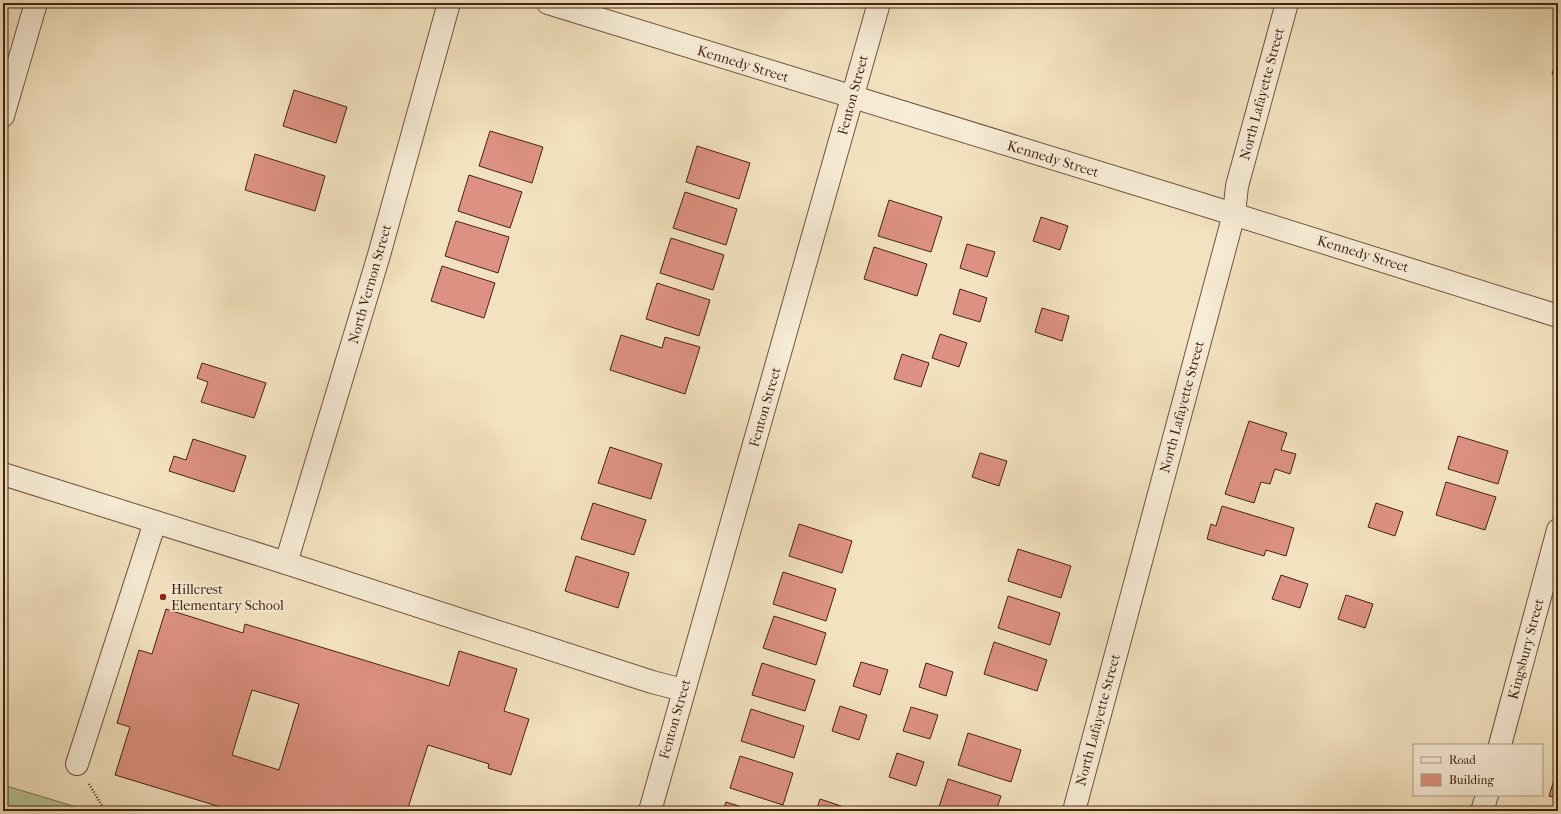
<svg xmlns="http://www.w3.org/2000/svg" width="1561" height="814" font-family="'IM FELL French Canon',serif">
	<rect width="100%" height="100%" fill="#f3e2c0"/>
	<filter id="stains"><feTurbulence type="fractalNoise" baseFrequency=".005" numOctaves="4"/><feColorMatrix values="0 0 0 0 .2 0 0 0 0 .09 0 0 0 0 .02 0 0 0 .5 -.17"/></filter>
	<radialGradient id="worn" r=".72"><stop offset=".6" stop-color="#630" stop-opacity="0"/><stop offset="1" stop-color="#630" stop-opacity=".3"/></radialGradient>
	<polygon fill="#b8c494" stroke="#7e7453" points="3,785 90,811 3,811"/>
	<g fill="#dd9182" stroke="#442312" fill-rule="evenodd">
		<polygon points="1558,55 1558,76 1552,74"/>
		<polygon points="294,90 347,107 336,143 283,126"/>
		<polygon points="490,131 543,147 532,183 479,166"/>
		<polygon points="697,146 750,163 739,199 686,182"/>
		<polygon points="255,154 325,176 315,211 245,190"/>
		<polygon points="469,175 522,192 510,228 458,211"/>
		<polygon points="685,192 737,209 726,245 673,228"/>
		<polygon points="889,200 942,217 931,252 878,236"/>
		<polygon points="1041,217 1068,226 1060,250 1033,241"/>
		<polygon points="456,221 509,237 498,273 445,256"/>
		<polygon points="671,238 724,255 713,290 660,273"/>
		<polygon points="967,244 995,252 987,277 960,268"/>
		<polygon points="874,247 927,264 917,296 864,279"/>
		<polygon points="442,266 495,283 484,318 431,301"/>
		<polygon points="657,283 710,300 699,336 646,319"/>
		<polygon points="960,289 987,298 980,322 953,314"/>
		<polygon points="1042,308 1069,316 1062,341 1035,332"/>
		<polygon points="940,334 967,343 959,367 932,358"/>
		<polygon points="621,335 662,348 665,337 700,347 685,394 610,370"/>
		<polygon points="902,354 929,363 921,387 894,379"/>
		<polygon points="202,363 266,383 254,418 201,402 208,382 197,378"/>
		<polygon points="1249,421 1287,433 1281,450 1296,454 1290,474 1275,469 1270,484 1261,482 1254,503 1225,494"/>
		<polygon points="1458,436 1508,451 1498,484 1448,469"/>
		<polygon points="193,439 246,456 234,492 169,471 174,456 186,460"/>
		<polygon points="610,447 662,464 651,499 598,483"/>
		<polygon points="980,453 1007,461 999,486 972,477"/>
		<polygon points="1446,482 1496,497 1485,530 1436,515"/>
		<polygon points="593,503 646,520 634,555 581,539"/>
		<polygon points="1376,503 1403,512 1395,536 1368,527"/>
		<polygon points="1222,506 1294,528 1286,556 1266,550 1264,556 1207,539 1211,524 1216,526"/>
		<polygon points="799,524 852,541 842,573 789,556"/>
		<polygon points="1018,549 1071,566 1061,598 1008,581"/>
		<polygon points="576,556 629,573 618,608 565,591"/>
		<polygon points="783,572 836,589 826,621 773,604"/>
		<polygon points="1281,575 1308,584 1300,608 1272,599"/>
		<polygon points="1346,595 1373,604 1365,628 1338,619"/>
		<polygon points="1008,596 1060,613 1050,645 998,628"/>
		<path d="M166,609L243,633L245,624L449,686L459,651L517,669L504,711L529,719L511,775L488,768L489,764L428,745L407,811H234L115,775L130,727L117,723L139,650L152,654ZM252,690L299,704L279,770L232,755Z"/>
		<polygon points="774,616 826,633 816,665 763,648"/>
		<polygon points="994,642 1047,660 1037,691 984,674"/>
		<polygon points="861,662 888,670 880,695 853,686"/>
		<polygon points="762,663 815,680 805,711 752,695"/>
		<polygon points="926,663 953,672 946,696 919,687"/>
		<polygon points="840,706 867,715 859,740 832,731"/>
		<polygon points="911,707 938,715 930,739 903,731"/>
		<polygon points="751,709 804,726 794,758 741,741"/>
		<polygon points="968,733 1021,750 1011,782 958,765"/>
		<polygon points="897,753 924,762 916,786 889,777"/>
		<polygon points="740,756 793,773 783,805 730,788"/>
		<polygon points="1558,767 1558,798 1549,796"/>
		<polygon points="948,779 1001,796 996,811 938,810"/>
		<polygon points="820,799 847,808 846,811 816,811"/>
		<polygon points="726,802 755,811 723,811"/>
	</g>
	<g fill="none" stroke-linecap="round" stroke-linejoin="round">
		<g stroke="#70533e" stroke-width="24">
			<g id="minor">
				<polyline points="548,3 1201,204 1558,316"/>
				<polyline points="3,116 36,3"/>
				<polyline points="3,474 286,563 652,682 683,690"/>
				<polyline points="286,563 379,255 449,3"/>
				<polyline points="1500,745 1558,530"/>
				<polyline points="77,764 155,522"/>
				<polyline points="650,811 879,3"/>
				<polyline points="1074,811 1234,214 1237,186 1287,3"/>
				<polyline points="1482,811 1487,795"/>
			</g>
		</g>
		<polyline stroke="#442312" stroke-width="2.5" stroke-dasharray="1 2" stroke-linecap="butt" points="89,784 105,811"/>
		<use href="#minor" stroke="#f7ecd6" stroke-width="22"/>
	</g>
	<circle fill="#8f2418" stroke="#f7ecd6" stroke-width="1.5" cx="163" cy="597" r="4"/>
	<g text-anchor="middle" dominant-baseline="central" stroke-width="3.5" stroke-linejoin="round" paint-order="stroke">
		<g font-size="14" fill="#442312" stroke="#f7ecd6">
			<text transform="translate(743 64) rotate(17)">Kennedy Street</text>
			<text transform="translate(1262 94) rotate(-75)">North Lafayette Street</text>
			<text transform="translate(853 95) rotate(-75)">Fenton Street</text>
			<text transform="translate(1053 159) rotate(17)">Kennedy Street</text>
			<text transform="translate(1363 254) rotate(17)">Kennedy Street</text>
			<text transform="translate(370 284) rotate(-74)">North Vernon Street</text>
			<text transform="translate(765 407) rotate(-74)">Fenton Street</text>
			<text transform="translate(1182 407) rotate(-75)">North Lafayette Street</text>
			<text transform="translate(1526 649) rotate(-75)">Kingsbury Street</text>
			<text transform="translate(675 719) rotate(-74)">Fenton Street</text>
			<text transform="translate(1098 720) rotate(-75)">North Lafayette Street</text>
		</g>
		<g font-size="14" fill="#442312" stroke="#f7ecd6" text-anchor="start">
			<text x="171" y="589">Hillcrest<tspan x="171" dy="16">Elementary School</tspan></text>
		</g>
	</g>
	<rect width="1561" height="814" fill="none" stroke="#f3e2c0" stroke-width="16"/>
	<rect x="4" y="4" width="1553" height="806" fill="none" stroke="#442312" stroke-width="2"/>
	<rect x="8" y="8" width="1545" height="798" fill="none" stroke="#442312"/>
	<rect x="1413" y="744" width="130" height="52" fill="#f7ecd6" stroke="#af9c88"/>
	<rect x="1421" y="757" width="20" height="6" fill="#f7ecd6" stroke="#af9c88"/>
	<text x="1449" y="764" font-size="12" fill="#442312">Road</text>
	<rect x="1421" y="774" width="20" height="12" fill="#dd9182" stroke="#af9c88"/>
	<text x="1449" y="784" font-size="12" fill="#442312">Building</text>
	<rect width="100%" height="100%" filter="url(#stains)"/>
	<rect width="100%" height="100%" fill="url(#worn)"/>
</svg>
